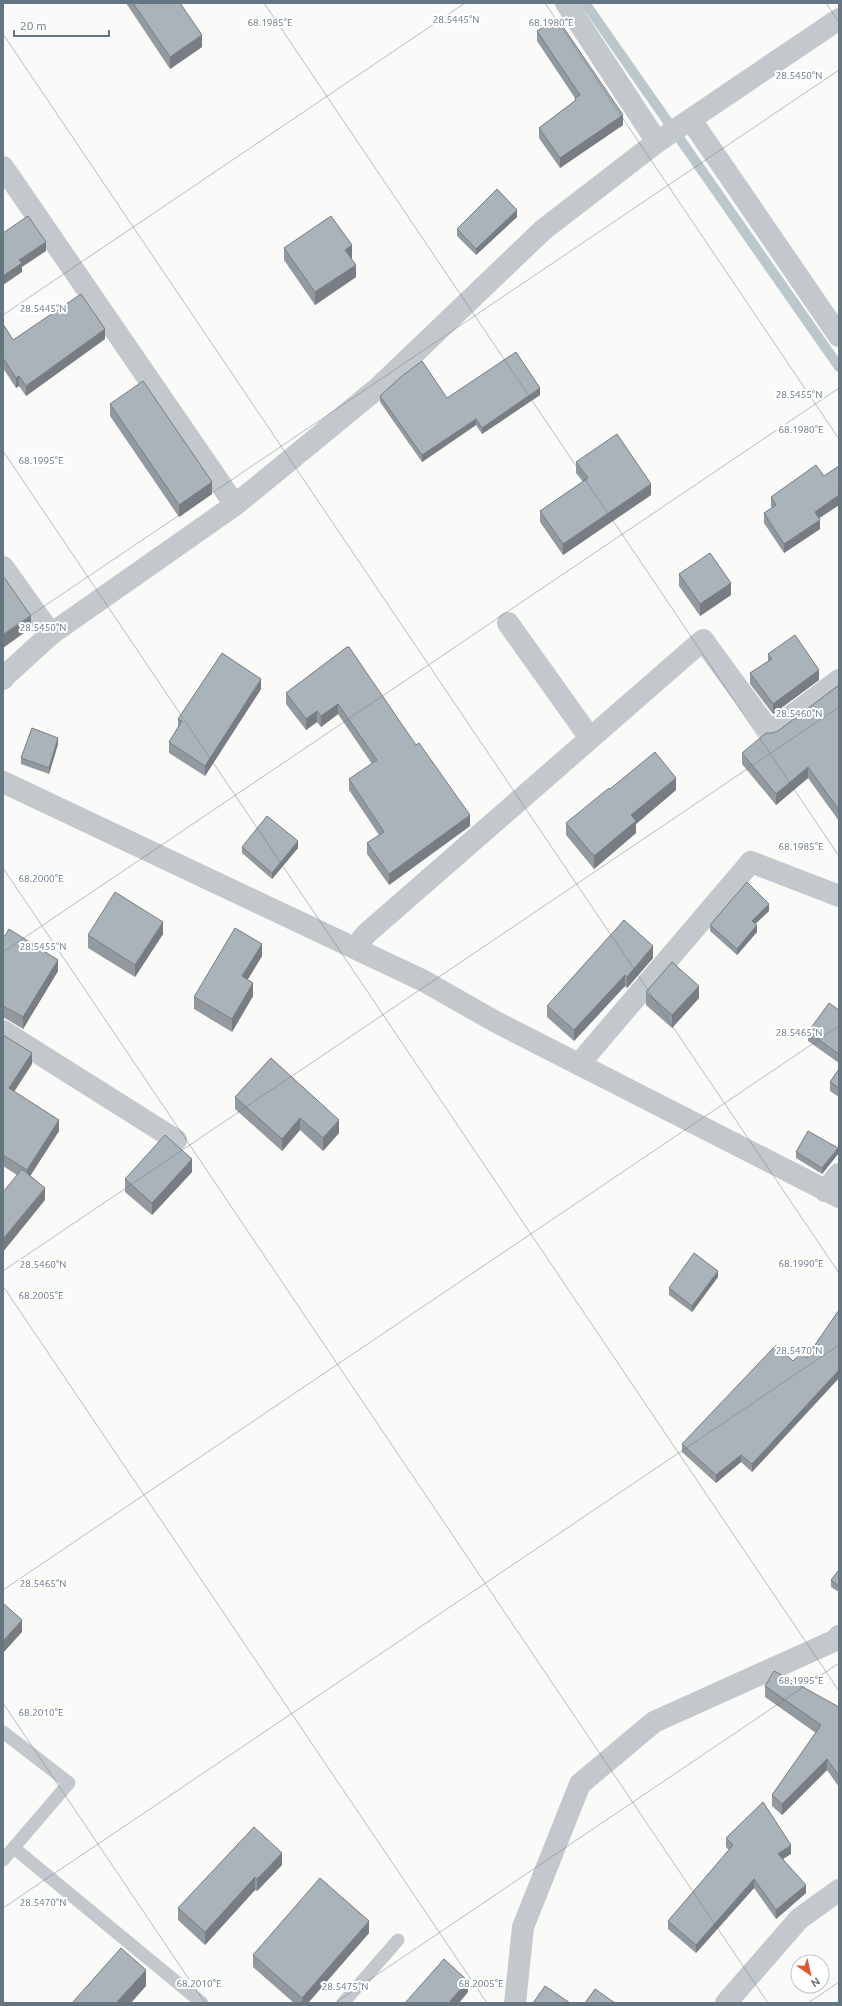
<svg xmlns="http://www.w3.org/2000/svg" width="842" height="2006" font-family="Ubuntu,sans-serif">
	<rect width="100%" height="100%" fill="#fafaf8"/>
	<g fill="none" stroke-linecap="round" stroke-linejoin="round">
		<polyline stroke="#bbc7cb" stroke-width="10" points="585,3 839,367"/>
		<g stroke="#c3c8cc" stroke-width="13">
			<polyline points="3,1732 69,1783 3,1860"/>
			<polyline points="14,1848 202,2003"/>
			<polyline points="343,2003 398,1940"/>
		</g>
		<g stroke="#c3c8cc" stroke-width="22">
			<polyline points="566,3 657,142"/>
			<polyline points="691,120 839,336"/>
			<polyline points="3,167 235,505"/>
			<polyline points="3,567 51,634"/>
			<polyline points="508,623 590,738"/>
			<polyline points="3,679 6,675 51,634 235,505 379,387 543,230 657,142 839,19"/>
			<polyline points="3,782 424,981 496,1022 839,1197"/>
			<polyline points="355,948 366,934 703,640 770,732 839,680"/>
			<polyline points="3,1031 176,1140"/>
			<polyline points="579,1064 751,862 839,896"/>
			<polyline points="825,1191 839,1174"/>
			<polyline points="515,2003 523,1927 580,1784 654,1722 836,1640 839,1636"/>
			<polyline points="726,2003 799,1919 839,1890"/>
		</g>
	</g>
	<g fill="#929a9f">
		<polygon points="126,3 180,3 202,47 170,69"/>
		<polygon points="537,31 623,125 560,168 539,138 539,128 575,101 575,98 537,41"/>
		<polygon points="517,217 476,255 457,236 457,229"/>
		<polygon points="284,248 352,258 351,259 356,277 315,305 284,260"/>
		<polygon points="3,324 13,340 105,339 26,396 19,386 16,388 3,368"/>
		<polygon points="540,395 482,434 476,425 422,462 380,402 380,396 447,398"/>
		<polygon points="110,404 212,494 179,517 110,416"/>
		<polygon points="576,462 651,495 563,555 540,522 540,511 583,482 576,473"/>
		<polygon points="839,466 839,505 819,518 820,529 784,553 764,523 764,513 772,508 771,506 771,497 824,476"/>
		<polygon points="679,574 731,595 700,616 679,586"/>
		<polygon points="347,647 470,826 389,885 367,854 367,843 379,835 349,790 349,779 372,764 338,714 321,727 317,722 306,730 286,704 286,693"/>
		<polygon points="768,654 819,680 773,714 750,684 750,673 768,661"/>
		<polygon points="839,685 839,821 808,778 776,805 742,764 742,753 772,733 778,731"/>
		<polygon points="261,689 205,776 169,753 169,742 178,727 178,719"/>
		<polygon points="58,744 49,774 21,764 21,758"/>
		<polygon points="610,789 676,790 636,824 636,833 594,869 566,835 566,823"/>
		<polygon points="242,847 298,848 272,879 242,853"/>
		<polygon points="769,911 755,924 757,932 737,955 710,931 710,925"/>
		<polygon points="163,934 135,977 88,948 88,935"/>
		<polygon points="3,935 58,971 23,1029 3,1017"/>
		<polygon points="262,956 247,980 253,996 232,1032 194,1009 194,997"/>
		<polygon points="653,958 627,988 625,986 574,1041 547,1017 547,1006"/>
		<polygon points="646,992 699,998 672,1028 646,1005"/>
		<polygon points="839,1010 839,1063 808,1041 808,1032"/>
		<polygon points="3,1035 32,1064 14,1092 59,1131 30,1176 45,1200 17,1175 3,1166"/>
		<polygon points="271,1058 339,1133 323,1151 300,1130 282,1151 235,1109 235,1097"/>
		<polygon points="839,1069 839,1097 830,1091 830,1082"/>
		<polygon points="796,1152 838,1154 822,1174 796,1158"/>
		<polygon points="192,1172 152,1215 125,1192 125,1179"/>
		<polygon points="718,1277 692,1312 669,1295 669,1288"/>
		<polygon points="839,1310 839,1378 752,1472 741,1462 716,1483 682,1452 682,1444 793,1361 806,1358"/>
		<polygon points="839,1570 839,1592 831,1587 831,1580"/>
		<polygon points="765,1686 839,1707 839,1787 827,1770 782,1815 772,1806 772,1795 816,1733 765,1697"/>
		<polygon points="726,1838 791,1854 783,1859 806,1893 776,1919 754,1888 696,1953 668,1929 668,1921 729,1850 726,1847"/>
		<polygon points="282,1865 257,1891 255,1890 205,1945 178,1920 178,1908"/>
		<polygon points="369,1933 308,2003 294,2003 253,1967 253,1955"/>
	</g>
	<g fill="#777d82">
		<polygon points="202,35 202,47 170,69 170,57"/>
		<polygon points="623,115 623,125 560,168 560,158"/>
		<polygon points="517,210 517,217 476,255 476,249"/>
		<polygon points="46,242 46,251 22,267 22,272 3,285 3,276 19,260"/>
		<polygon points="352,245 352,258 345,263 345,250"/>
		<polygon points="356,265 356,277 315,305 315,292"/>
		<polygon points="105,329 105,339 26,396 26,386"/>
		<polygon points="19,376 19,386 16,388 16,378"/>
		<polygon points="540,388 540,395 482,434 482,428"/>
		<polygon points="476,419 476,425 422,462 422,455"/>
		<polygon points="212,482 212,494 179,517 179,505"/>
		<polygon points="651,484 651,495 563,555 563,544"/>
		<polygon points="839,495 839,505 815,521 815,512"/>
		<polygon points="820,520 820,529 784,553 784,544"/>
		<polygon points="731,583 731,595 700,616 700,604"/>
		<polygon points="31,616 31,628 3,648 3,635"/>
		<polygon points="819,670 819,680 773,714 773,704"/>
		<polygon points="261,679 261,689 205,776 205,766"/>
		<polygon points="338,704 338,714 321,727 321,716"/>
		<polygon points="317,711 317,722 306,730 306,719"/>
		<polygon points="58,738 58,744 49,774 49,768"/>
		<polygon points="808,767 808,778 776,805 776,794"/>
		<polygon points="676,778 676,790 636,824 636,833 594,869 594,856 631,815"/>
		<polygon points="470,815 470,826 389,885 389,874"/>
		<polygon points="298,841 298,848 272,879 272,873"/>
		<polygon points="769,904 769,911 752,927 752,921"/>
		<polygon points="163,922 163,934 135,977 135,965"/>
		<polygon points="757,925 757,932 737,955 737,949"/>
		<polygon points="262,944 262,956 242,989 242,976"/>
		<polygon points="653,946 653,958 627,988 627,977"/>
		<polygon points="58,960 58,971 23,1029 23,1017"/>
		<polygon points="625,975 625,986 574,1041 574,1030"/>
		<polygon points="253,983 253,996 232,1032 232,1019"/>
		<polygon points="699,986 699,998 672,1028 672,1015"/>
		<polygon points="32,1053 32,1064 9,1099 9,1088"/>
		<polygon points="300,1118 300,1130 282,1151 282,1139"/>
		<polygon points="59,1120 59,1131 27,1181 27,1170"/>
		<polygon points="339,1120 339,1133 323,1151 323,1138"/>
		<polygon points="838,1148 838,1154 822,1174 822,1168"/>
		<polygon points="192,1159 192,1172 152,1215 152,1203"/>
		<polygon points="45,1188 45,1200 3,1252 3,1239"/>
		<polygon points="718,1271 718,1277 692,1312 692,1306"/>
		<polygon points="839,1370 839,1378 752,1472 752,1464"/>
		<polygon points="741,1455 741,1462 716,1483 716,1475"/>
		<polygon points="22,1620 22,1632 3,1653 3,1641"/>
		<polygon points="827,1759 827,1770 782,1815 782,1804"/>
		<polygon points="791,1845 791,1854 778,1862 778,1854"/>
		<polygon points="282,1853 282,1865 257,1891 257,1879"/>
		<polygon points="255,1877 255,1890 205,1945 205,1932"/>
		<polygon points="754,1879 754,1888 696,1953 696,1945"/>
		<polygon points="806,1885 806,1893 776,1919 776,1910"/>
		<polygon points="369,1921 369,1933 308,2003 302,2003 302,1998"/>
		<polygon points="146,1970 146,1986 131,2003 116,2003"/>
		<polygon points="468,1981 468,1992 459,2003 450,2003 450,2001"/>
	</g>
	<g fill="#aab3b9" stroke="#777d82">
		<polygon points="133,3 180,3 202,35 170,57"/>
		<polygon points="557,18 623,115 560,158 539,128 576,100 575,98 580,95 537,31"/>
		<polygon points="497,189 517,210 476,249 457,229"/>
		<polygon points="28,216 46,242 19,260 22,263 3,276 3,233"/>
		<polygon points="331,216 352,245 345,250 356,265 315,292 284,248"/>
		<polygon points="81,294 105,329 26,386 19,376 16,378 3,358 3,324 13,340"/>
		<polygon points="516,352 540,388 482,428 476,419 422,455 380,396 402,376 422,361 447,398"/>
		<polygon points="143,381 212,482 179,505 110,404"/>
		<polygon points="617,434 651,484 563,544 540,511 588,478 576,462"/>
		<polygon points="816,465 824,476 839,466 839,495 815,512 820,520 784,544 764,513 776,505 771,497"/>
		<polygon points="710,553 731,583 700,604 679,574"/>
		<polygon points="3,576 31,616 3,635"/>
		<polygon points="795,635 819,670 773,704 750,673 772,659 768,654"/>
		<polygon points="347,647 349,647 416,745 419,743 470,815 389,874 367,843 384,832 349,779 377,760 338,704 321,716 317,711 306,719 286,693"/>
		<polygon points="222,653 261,679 205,766 169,742 182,721 178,719"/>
		<polygon points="839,685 839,810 808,767 776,794 742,753 766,733 772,733 778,731"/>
		<polygon points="32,728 58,738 49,768 21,758"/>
		<polygon points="655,752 676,778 631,815 636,821 594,856 566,823 609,788 610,789"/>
		<polygon points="267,816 298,841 272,873 242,847"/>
		<polygon points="747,882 769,904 752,921 757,925 737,949 710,925"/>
		<polygon points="115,892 163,922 135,965 88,935"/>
		<polygon points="624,920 653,946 627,977 625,975 574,1030 547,1006"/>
		<polygon points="235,928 262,944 242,976 253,983 232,1019 194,997"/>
		<polygon points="9,929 58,960 23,1017 3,1006 3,935 5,936"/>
		<polygon points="672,962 699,986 672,1015 646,992"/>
		<polygon points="829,1003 839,1010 839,1054 808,1032"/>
		<polygon points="3,1035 32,1053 9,1088 59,1120 27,1170 3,1155"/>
		<polygon points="271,1058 339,1120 323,1138 300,1118 282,1139 235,1097"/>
		<polygon points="839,1069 839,1088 830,1082"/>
		<polygon points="808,1131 838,1148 822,1168 796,1152"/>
		<polygon points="165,1135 192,1159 152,1203 125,1179"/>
		<polygon points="22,1169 45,1188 3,1239 3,1192"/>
		<polygon points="694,1253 718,1271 692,1306 669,1288"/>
		<polygon points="839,1310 839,1370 752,1464 741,1455 716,1475 682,1444 776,1345 793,1361 801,1353 806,1358"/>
		<polygon points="839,1570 839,1586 831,1580"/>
		<polygon points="3,1603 22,1620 3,1641"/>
		<polygon points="774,1671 839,1707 839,1776 827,1759 782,1804 772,1795 821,1725 765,1686"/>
		<polygon points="763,1802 791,1845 778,1854 806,1885 776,1910 754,1879 696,1945 668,1921 733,1845 726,1838"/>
		<polygon points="254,1827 282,1853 257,1879 255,1877 205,1932 178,1908"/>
		<polygon points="320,1878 369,1921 302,1998 253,1955"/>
		<polygon points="121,1948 146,1970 116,2003 72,2003"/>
		<polygon points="444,1959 468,1981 450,2001 452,2002 451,2003 405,2003"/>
		<polygon points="545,1986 570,2003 533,2003"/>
		<polygon points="595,1989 615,2003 585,2003"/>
	</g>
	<path fill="none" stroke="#657683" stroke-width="1" stroke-opacity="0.45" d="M264,3L839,856M545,3L839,439M826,3L839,22M3,34L839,1273M3,315L465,3M3,451L839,1691M3,634L839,70M3,868L768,2003M3,952L839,388M3,1271L839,707M3,1286L487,2003M3,1590L839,1026M3,1703L205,2003M3,1908L839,1345M335,2003L839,1663M808,2003L839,1982"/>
	<g font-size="10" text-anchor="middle" fill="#657683" stroke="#fff" stroke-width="4" stroke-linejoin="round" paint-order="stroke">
		<text x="456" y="23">28.5445°N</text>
		<text x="270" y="26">68.1985°E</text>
		<text x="551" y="26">68.1980°E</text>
		<text x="799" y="79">28.5450°N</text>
		<text x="43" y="312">28.5445°N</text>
		<text x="799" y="398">28.5455°N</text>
		<text x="801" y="433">68.1980°E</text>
		<text x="41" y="464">68.1995°E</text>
		<text x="43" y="631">28.5450°N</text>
		<text x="799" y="717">28.5460°N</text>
		<text x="801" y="850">68.1985°E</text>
		<text x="41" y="882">68.2000°E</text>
		<text x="43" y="950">28.5455°N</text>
		<text x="799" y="1036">28.5465°N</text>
		<text x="801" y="1267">68.1990°E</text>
		<text x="43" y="1268">28.5460°N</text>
		<text x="41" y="1299">68.2005°E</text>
		<text x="799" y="1354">28.5470°N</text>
		<text x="43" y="1587">28.5465°N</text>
		<text x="801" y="1684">68.1995°E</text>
		<text x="41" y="1716">68.2010°E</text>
		<text x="43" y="1906">28.5470°N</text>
		<text x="199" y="1987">68.2010°E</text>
		<text x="481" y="1987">68.2005°E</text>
		<text x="345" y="1990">28.5475°N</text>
	</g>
	<rect width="842" height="2006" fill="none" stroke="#657683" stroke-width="8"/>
	<g transform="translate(810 1974) rotate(146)"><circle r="19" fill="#ffffff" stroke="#c1c8cd"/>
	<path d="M0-3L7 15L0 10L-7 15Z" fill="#e4572e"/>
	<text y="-6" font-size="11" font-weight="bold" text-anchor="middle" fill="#657683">N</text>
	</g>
	<path d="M14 30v6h95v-6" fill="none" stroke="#657683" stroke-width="2"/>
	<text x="20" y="30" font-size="12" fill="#657683" stroke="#ffffff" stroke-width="3" paint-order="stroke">20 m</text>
</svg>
